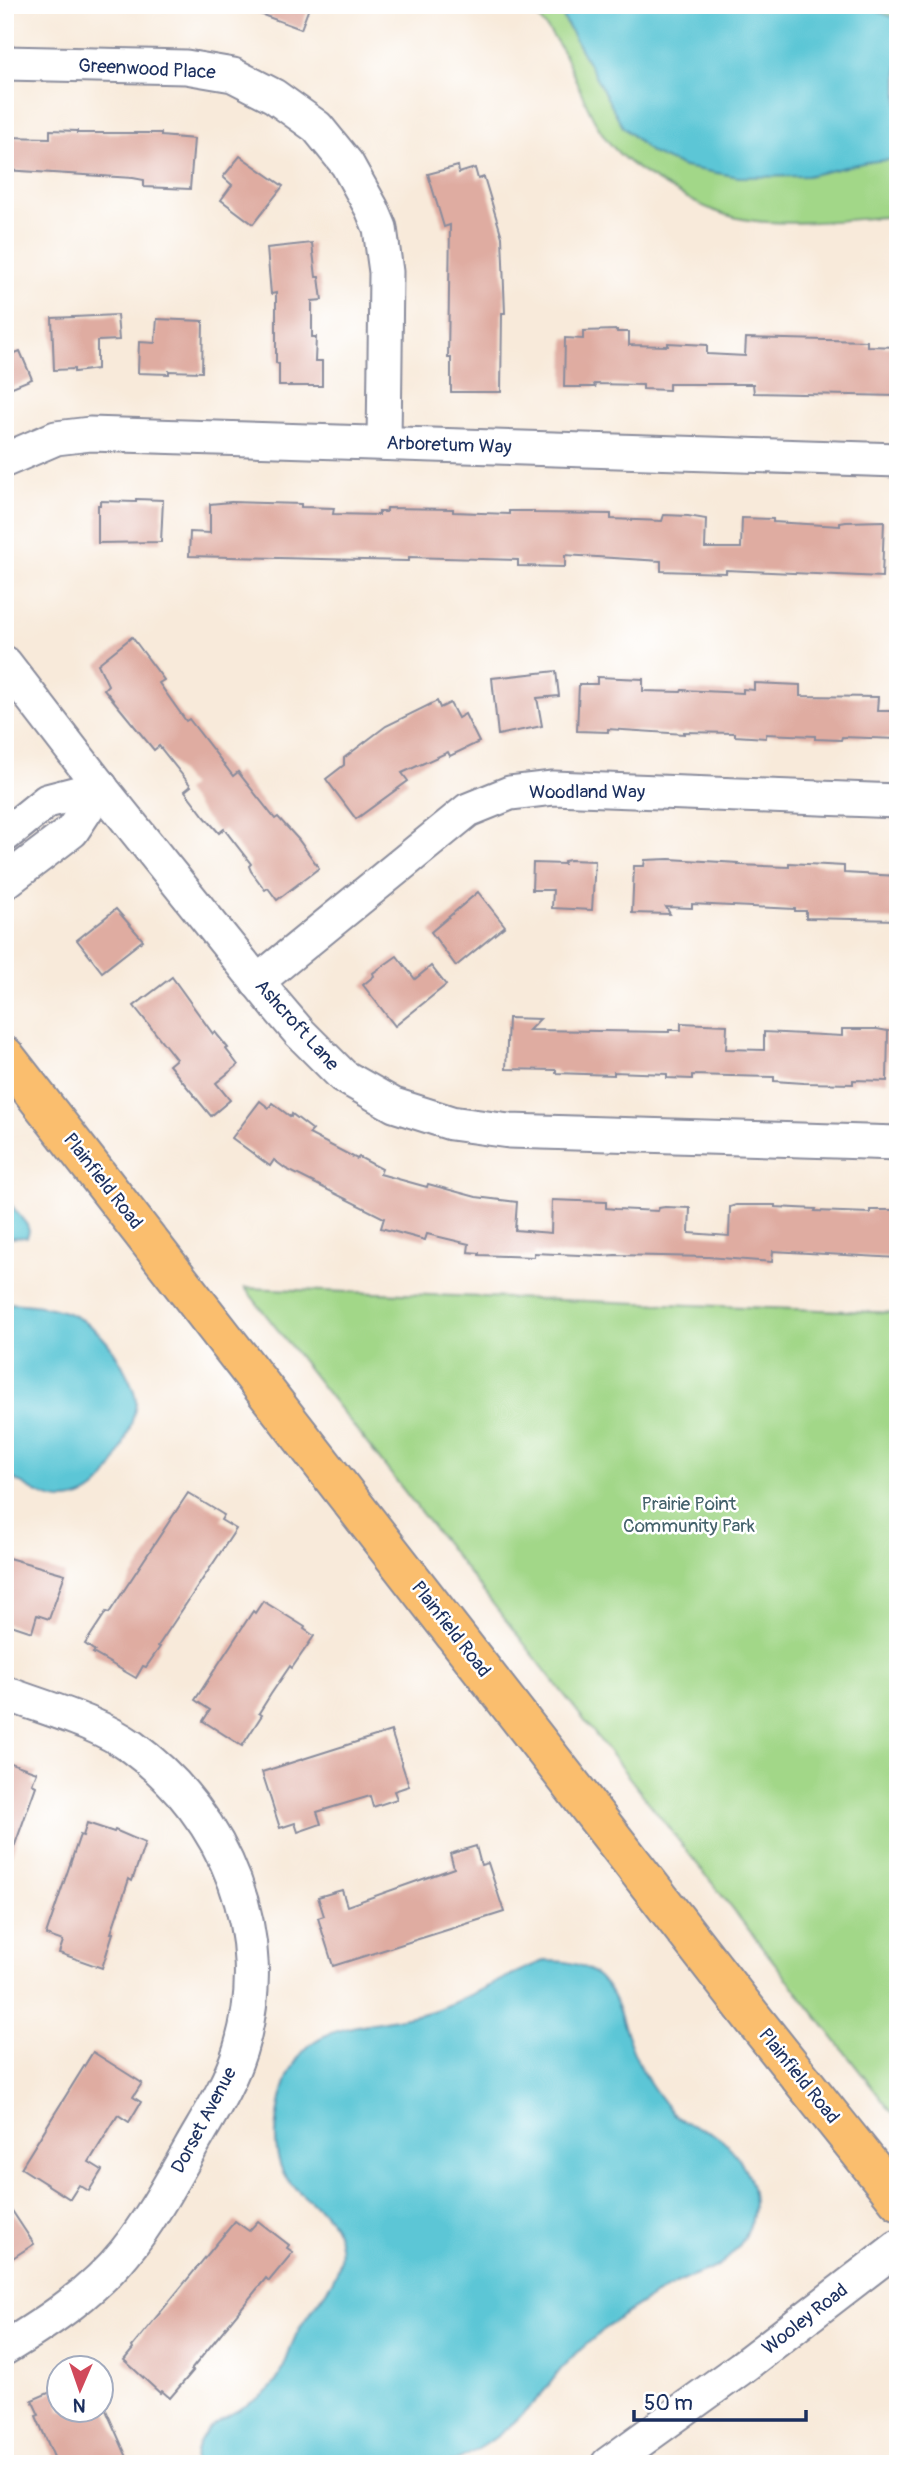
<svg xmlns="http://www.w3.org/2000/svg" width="903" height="2469" font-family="Pangolin,sans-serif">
	<rect width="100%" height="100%" fill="#fff"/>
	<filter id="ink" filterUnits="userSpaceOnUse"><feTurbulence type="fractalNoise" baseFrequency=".0143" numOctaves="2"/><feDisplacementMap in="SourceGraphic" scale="14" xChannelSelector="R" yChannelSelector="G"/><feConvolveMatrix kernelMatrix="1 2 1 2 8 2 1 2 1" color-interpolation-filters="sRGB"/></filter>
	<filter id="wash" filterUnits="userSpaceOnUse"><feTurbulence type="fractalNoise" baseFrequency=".00686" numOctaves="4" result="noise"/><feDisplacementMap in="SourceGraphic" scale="28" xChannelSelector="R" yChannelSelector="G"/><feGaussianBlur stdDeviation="1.57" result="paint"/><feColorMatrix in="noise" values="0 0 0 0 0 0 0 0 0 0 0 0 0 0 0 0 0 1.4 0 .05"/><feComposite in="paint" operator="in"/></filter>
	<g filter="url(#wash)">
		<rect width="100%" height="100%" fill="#f8eada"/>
		<g fill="#a2d788" stroke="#5e8373" stroke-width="2">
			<path d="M528,5H898V216C853,219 791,227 748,220C718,216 690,200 664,185C638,170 616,156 600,130C585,105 576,78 563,52C554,35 540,20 528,5Z"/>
			<polygon points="245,1288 898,1313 898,2120"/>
		</g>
		<g fill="#5cc6d6" stroke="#3c7a9a" stroke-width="2">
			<polygon points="560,5 872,5 879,12 898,19 898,159 867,162 807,176 739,177 684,167 651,153 623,127 564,19"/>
			<polygon points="5,1197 27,1225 29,1231 27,1237 5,1238"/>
			<path d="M5,1303C60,1304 97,1316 123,1367C128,1377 136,1391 136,1402C135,1416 129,1430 124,1443C113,1470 98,1500 63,1500C42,1500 23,1483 5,1474Z"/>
			<path d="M544,1961C561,1961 580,1962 594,1973C617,1991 620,2018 630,2043C639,2068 654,2091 671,2111C686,2128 696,2124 712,2133C739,2150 758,2182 753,2214C750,2235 733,2258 714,2268C704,2273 694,2275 684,2280C662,2290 640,2304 620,2318C601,2331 584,2346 567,2362C556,2374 548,2388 537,2399C512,2427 483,2451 447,2464H195C194,2421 239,2415 265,2393C284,2379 287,2353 297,2333C306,2314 323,2299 333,2280C339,2269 342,2258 340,2245C334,2205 299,2203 283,2172C272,2149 276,2123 281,2099C286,2077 295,2055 315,2041C341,2023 398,2022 432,2011C471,1998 505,1975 544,1961Z"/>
		</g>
		<g id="blocks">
			<g fill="#dfaca1">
				<polygon points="241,5 310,5 301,29 241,7"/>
				<polygon points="50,130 77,131 77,133 161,133 161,136 194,139 190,189 144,187 144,180 133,178 5,170 5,137 50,138"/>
				<polygon points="240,156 283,186 253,224 221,200 232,185 223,177"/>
				<polygon points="458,166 459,173 475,168 478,179 484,177 502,237 505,313 502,313 501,392 451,392 451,358 448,358 450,225 444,227 428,174"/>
				<polygon points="312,243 316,277 319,277 322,300 312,301 312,337 316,337 315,361 322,361 322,386 279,386 279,364 276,363 276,293 271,294 267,248"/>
				<polygon points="117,315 119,340 97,341 97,369 74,372 74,369 54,370 52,318"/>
				<polygon points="157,319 203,321 202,372 169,371 169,374 138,373 139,342 155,343"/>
				<polygon points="617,330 617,332 629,332 629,345 668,346 668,343 707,345 707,354 745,356 746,338 867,341 867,346 898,347 898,396 754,393 753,384 669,384 669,390 643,389 643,385 594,384 595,387 564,387 565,338 583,339 583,331"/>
				<polygon points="20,351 32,379 5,390 5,357"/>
				<polygon points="136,499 163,500 161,542 98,543 98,505 100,505 100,501 136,502"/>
				<polygon points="231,502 301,504 301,507 334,508 333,514 379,515 379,512 386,512 387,508 453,509 453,512 509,514 509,511 534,511 534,513 611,514 611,519 662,521 664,515 688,516 706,519 705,548 741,548 742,518 773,519 773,522 840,526 840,523 846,522 884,521 882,577 726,570 726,573 661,571 661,561 565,555 565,567 518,566 518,560 409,557 409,561 407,561 189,556 190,532 210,533 210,504"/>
				<polygon points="132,637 164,680 159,683 186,721 189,719 233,776 238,772 275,819 278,817 298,839 319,868 277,900 268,888 265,890 251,871 249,866 251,864 224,829 219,833 204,816 185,791 191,786 159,746 154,750 104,689 108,685 98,664"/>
				<polygon points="556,671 559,696 537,698 542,726 498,735 492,678"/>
				<polygon points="597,677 643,679 643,691 681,692 682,690 743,693 743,689 754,690 754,683 800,685 800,696 878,697 877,711 898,711 898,739 842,737 841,740 815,739 815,736 766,734 766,738 735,736 735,733 684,732 684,734 608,729 608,732 577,731 579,684 597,684"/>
				<polygon points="437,701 440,708 450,703 458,718 465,714 479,742 450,756 448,752 402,773 408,781 356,819 326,779 344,765 344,758 386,726"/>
				<polygon points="669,859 738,863 738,865 789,867 789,863 844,866 844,873 898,876 898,920 806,918 806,911 795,911 795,909 692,904 692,908 666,907 670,914 632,913 634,866 644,866 645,860"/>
				<polygon points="570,860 595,861 592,910 552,908 553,890 532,890 533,863 564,864 564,861"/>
				<polygon points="478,892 505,926 456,966 431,932"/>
				<polygon points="116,909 143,940 102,972 77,940"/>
				<polygon points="397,956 415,979 431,966 446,985 395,1026 363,985 374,976 373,973"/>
				<polygon points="172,977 213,1034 215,1032 228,1048 226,1049 238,1065 216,1083 230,1100 211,1116 169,1065 176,1059 134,1006"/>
				<polygon points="508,1018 540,1019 529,1030 669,1032 669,1030 681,1030 681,1023 727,1025 726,1049 764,1050 764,1032 842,1036 842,1029 877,1029 888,1031 887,1081 853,1080 853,1084 804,1083 774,1081 774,1077 692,1075 692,1079 667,1078 667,1074 614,1072 614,1075 556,1073 556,1070 506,1069"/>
				<polygon points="260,1101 269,1108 272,1103 291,1117 292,1114 313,1130 309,1134 357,1159 359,1157 382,1169 380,1174 427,1187 428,1184 476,1197 517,1202 515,1230 551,1233 552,1200 606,1202 606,1208 616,1209 658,1211 659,1208 665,1207 690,1208 689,1233 729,1236 730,1207 736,1205 775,1205 775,1207 816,1209 815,1211 870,1213 870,1210 895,1210 895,1213 898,1214 898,1258 773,1251 772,1262 708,1257 615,1255 603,1256 534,1253 534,1257 479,1255 479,1253 468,1252 469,1244 427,1234 425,1240 381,1228 384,1218 286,1169 274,1160 270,1166 232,1138"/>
				<polygon points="188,1493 224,1515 221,1520 236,1529 158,1646 160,1647 146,1667 143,1666 136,1678 93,1653 95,1651 85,1644 106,1612 109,1613"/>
				<polygon points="5,1557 65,1574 49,1619 37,1615 32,1632 5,1623"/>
				<polygon points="263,1601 305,1627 304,1629 314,1636 292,1668 290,1666 271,1694 259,1713 262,1715 242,1746 203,1721 210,1710 195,1700 253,1611 255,1613"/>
				<polygon points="391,1731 409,1786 394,1791 397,1799 373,1807 370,1796 317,1812 321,1824 298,1832 295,1823 280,1828 262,1772"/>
				<polygon points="5,1761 37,1772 32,1784 36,1786 8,1864 5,1863"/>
				<polygon points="87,1823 114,1832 115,1830 145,1843 132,1881 129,1879 111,1933 113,1933 102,1968 59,1953 63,1941 46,1935 80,1835 83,1836"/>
				<polygon points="476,1846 481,1865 488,1863 504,1912 333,1966 318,1918 324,1916 318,1897 342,1890 347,1906 454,1868 450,1854"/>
				<polygon points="93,2052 142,2083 133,2097 141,2102 129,2122 118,2115 89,2162 102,2170 89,2191 79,2185 70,2199 21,2168"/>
				<polygon points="5,2200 34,2244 5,2263"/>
				<polygon points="235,2221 249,2231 258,2221 289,2245 287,2248 293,2252 269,2281 266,2278 191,2370 193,2371 170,2398 162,2391 160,2393 124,2360 133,2349 132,2347"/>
				<polygon points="60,2388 60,2410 106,2410 130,2464 57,2464 36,2416 39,2415 32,2400"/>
			</g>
		</g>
	</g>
	<g filter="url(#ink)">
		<use href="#blocks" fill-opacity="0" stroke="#8a8c9c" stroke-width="2"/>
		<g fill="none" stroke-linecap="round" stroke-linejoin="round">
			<g stroke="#8a8c9c" stroke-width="37">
				<g id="minor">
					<polyline points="5,63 186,67 233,75 274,96 317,127 347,164 372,209 380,228 386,272 384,443"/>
					<polyline points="5,460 56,438 90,434 898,460"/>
					<polyline points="5,663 95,780 276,1005 299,1032 343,1076 394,1105 451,1123 509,1131 898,1143"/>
					<polyline points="5,835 47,801 101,787"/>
					<polyline points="5,882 72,831 101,787"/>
					<polyline points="257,982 468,810 510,793 553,788 898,801"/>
					<path d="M5,1693C47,1709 95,1721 132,1747C227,1816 275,1936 240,2050C229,2086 208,2117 190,2149C170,2184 150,2221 125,2252C93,2292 48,2322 5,2348"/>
					<polyline points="608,2464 741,2368 898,2247"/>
				</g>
			</g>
			<g stroke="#8a8c9c" stroke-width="42">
				<polyline id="major" points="5,1056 755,2021 898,2200"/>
			</g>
			<use href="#minor" stroke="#fff" stroke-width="33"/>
			<use href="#major" stroke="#fabe6e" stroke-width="38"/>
		</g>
	</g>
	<g text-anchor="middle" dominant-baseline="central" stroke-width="5" stroke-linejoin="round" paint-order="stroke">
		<g font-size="19" fill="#1b2f5e" stroke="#fff">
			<text transform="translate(147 69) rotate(3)">Greenwood Place</text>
			<text transform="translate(449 445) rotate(2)">Arboretum Way</text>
			<text x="587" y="792">Woodland Way</text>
			<text transform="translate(297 1025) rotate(48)">Ashcroft Lane</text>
			<text transform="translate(103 1181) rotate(52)">Plainfield Road</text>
			<text transform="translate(451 1629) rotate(52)">Plainfield Road</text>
			<text transform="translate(799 2076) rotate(51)">Plainfield Road</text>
			<text transform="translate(204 2120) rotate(-62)">Dorset Avenue</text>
			<text transform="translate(805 2319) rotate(-38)">Wooley Road</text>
		</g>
		<g font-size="19" fill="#44616b" stroke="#fff">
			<text x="689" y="1504">Prairie Point<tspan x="689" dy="22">Community Park</tspan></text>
		</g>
	</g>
	<rect width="903" height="2469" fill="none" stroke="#fff" stroke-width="28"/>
	<g transform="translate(80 2389) rotate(182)"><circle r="33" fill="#ffffff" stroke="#a4acbf" stroke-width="2"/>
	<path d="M0-5L12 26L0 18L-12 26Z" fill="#d1495b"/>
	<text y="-10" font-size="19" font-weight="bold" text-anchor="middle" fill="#1b2f5e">N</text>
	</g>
	<path d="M634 2410v10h172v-10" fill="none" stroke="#1b2f5e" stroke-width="3.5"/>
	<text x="644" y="2410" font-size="21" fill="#1b2f5e" stroke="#ffffff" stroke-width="5" paint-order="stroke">50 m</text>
</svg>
